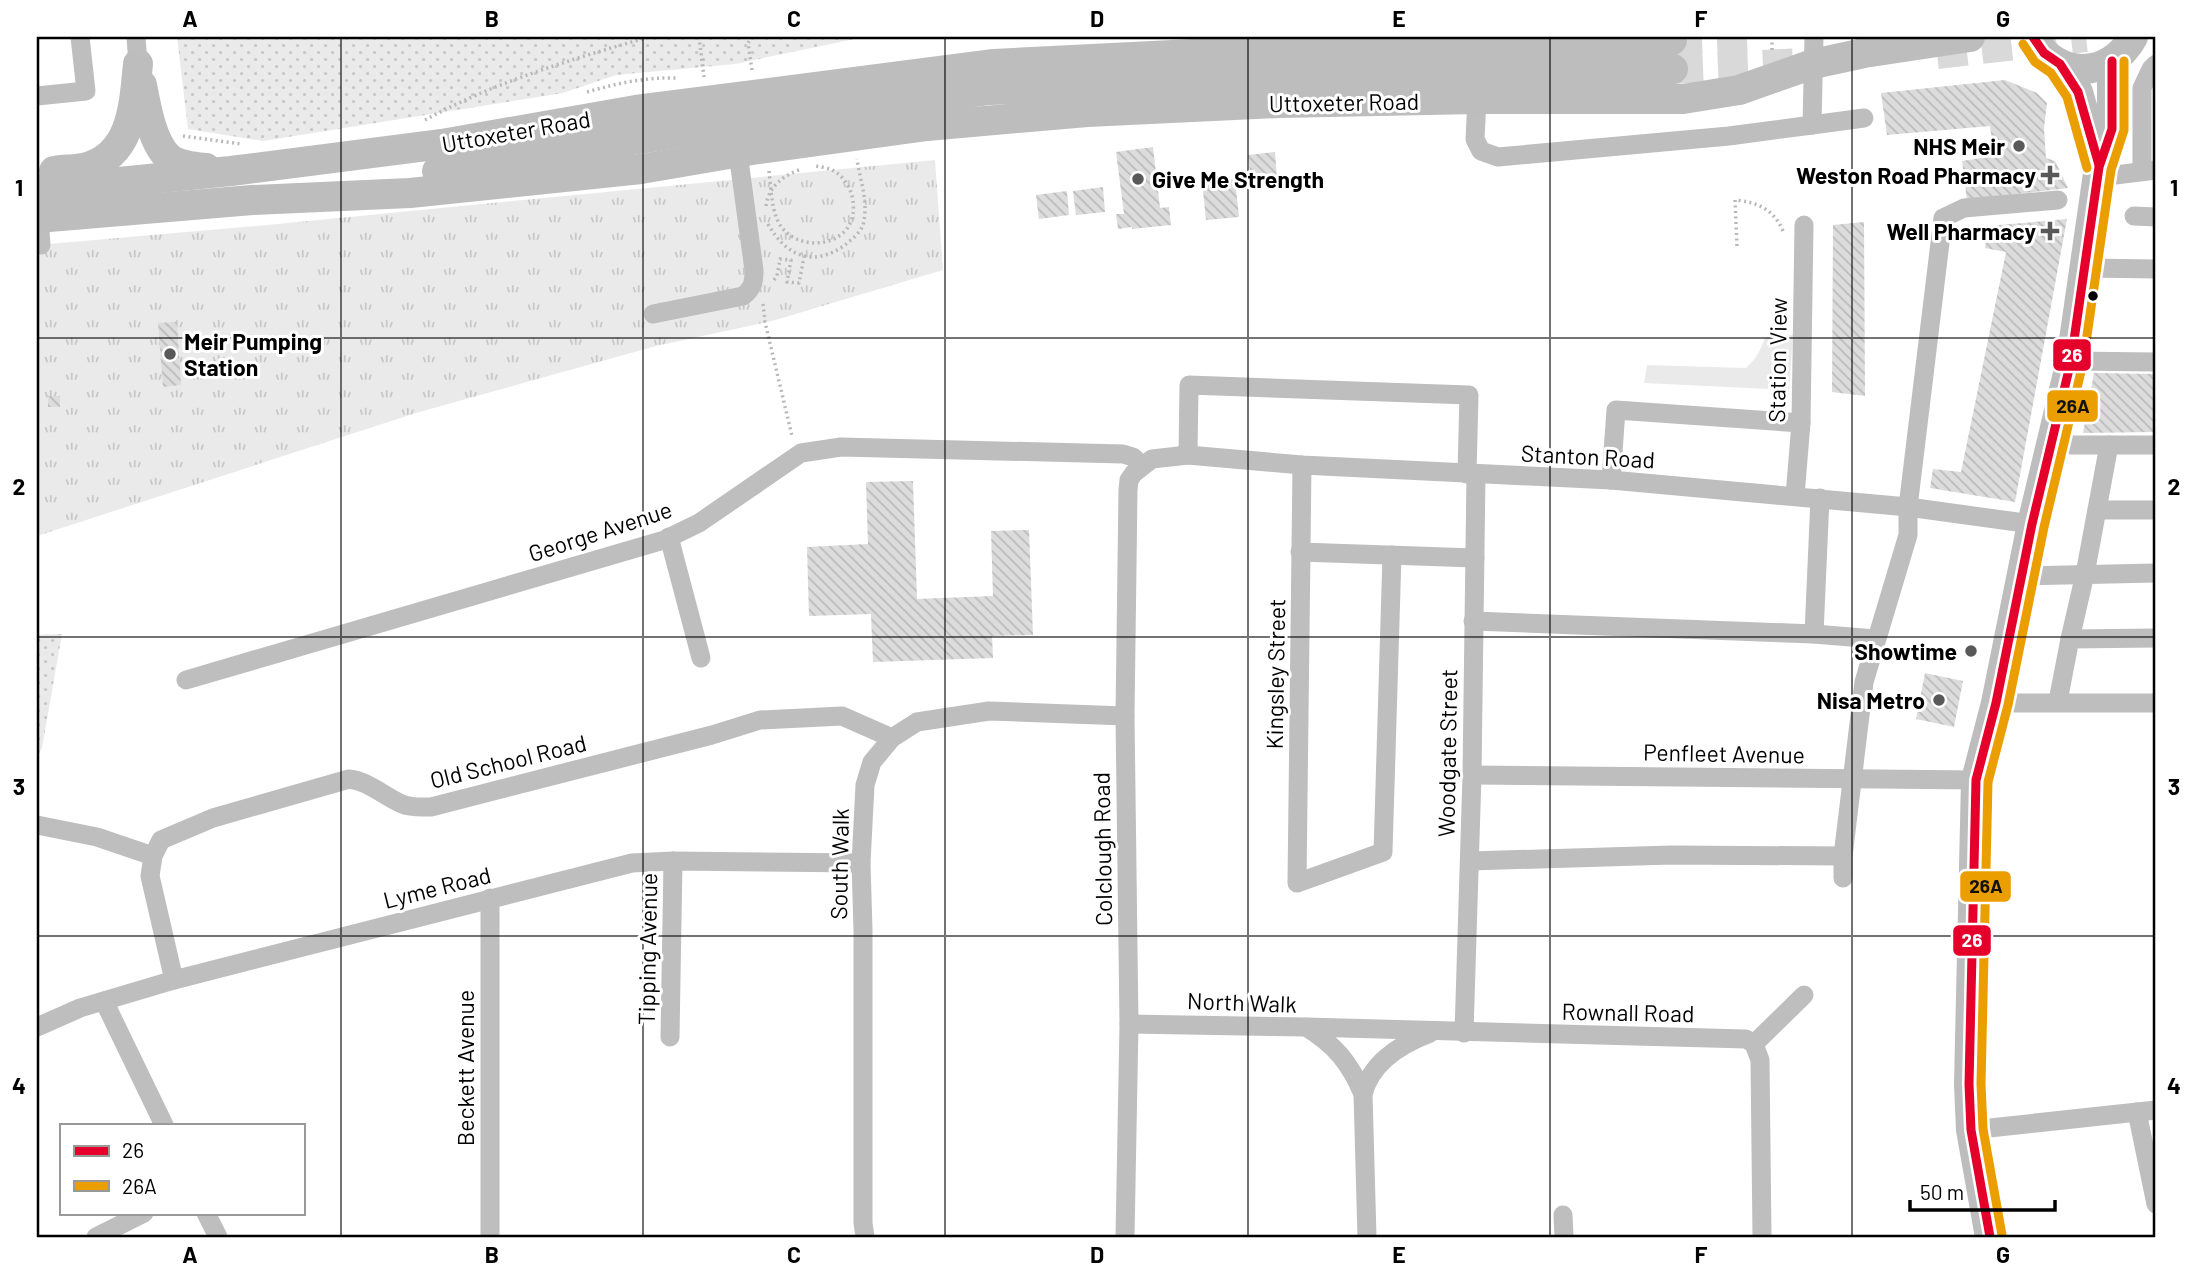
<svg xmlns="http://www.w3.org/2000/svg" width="2193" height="1274" font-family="Barlow,sans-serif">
	<defs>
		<pattern id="grass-tufts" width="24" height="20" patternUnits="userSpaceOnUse" patternTransform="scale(1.75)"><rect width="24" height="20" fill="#eaeaea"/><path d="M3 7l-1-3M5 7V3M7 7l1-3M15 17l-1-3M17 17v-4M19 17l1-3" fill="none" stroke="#c7c7c7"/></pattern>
		<pattern id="park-dots" width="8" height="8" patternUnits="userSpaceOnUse" patternTransform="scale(1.75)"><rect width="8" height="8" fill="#eaeaea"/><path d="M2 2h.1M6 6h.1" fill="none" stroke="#c7c7c7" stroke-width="1.8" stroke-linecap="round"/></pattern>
		<pattern id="building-back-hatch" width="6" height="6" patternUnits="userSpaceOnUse" patternTransform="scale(1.75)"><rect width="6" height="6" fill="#dcdcdc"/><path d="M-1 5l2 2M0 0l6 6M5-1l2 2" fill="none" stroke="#bbb"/></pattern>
	</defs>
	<rect width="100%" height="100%" fill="#fff"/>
	<polygon fill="url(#grass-tufts)" points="935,160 943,270 772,321 656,346 416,413 37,536 37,245 257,226"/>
	<g fill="url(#park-dots)">
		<polygon points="177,37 864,37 735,64 616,75 563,93 263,141 188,129"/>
		<polygon points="62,634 42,748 37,757 37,635"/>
	</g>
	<path fill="#eaeaea" d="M1793,335L1789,390L1644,383L1647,365L1746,368C1756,359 1761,350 1765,337Z"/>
	<g fill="url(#building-back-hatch)">
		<polygon points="2005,80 2037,93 2047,103 2044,128 2046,158 2055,161 2068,188 1967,200 1962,161 1994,156 1990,126 1887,135 1881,93"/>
		<polygon points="1153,147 1160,208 1169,207 1171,225 1132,229 1132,227 1118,229 1116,214 1124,214 1116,152"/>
		<polygon points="1275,152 1277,180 1251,182 1248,155"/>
		<polygon points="1235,179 1239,217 1206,220 1202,181"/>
		<polygon points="1103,187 1105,212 1076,215 1073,191"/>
		<polygon points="1067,191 1069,215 1039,219 1036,195"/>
		<polygon points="2067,219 2015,502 1930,488 1933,469 1961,472 2006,252 1985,248 1988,226"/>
		<polygon points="1864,222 1865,396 1832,392 1833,225"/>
		<polygon points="177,322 181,385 163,387 158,323"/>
		<polygon points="2094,373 2156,374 2156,432 2083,433"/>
		<rect x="48" y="396" width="12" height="11"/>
		<polygon points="913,481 917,599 993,596 991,531 1029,530 1033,635 992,636 993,658 873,662 871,614 809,616 807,547 868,544 866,482"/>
		<polygon points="1925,673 1963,681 1954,727 1916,719"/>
	</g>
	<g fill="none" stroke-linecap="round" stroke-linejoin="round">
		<g stroke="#d9d9d9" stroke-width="30" stroke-dasharray="30 15" stroke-linecap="butt">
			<polyline points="1672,40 1753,37"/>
			<polyline points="1937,54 2086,37"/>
			<polyline points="1673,69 1804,63"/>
		</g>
		<g stroke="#b8b8b8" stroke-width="3.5" stroke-dasharray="2 3.5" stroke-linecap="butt">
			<polyline points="699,37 704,77"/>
			<polyline points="1772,37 1772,52"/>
			<polyline points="752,70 748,43 752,37"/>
			<path d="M587,92C618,83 646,77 679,78"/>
			<path d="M425,120C495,82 572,59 649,37"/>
			<polyline points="183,136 241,144"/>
			<path d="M769,171C771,186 771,205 777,219C787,245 826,251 845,231C861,213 853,180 832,170C828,168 821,167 816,166"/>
			<path d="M766,206C768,188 782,176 799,170"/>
			<path d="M768,224C786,256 813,268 845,245C852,239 860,233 863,225C869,202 860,181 857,159"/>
			<path d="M1737,246L1735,200C1758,202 1774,210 1783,231"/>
			<polyline points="774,280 777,276 780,259 791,260 787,282 799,283 804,257"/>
			<polyline points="763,304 765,322 792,436"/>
		</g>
		<g stroke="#bebebe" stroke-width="19">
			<polyline points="136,37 138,64"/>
			<polyline points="37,96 86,91 80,37"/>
			<polyline points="1477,99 1475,139 1481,151 1498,157 1729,136 1812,125 1814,37"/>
			<polyline points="1812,125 1864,118"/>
			<polyline points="2142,171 2142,88 2151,69 2156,64"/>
			<polyline points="2099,177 2156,170"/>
			<polyline points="2134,216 2156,217"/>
			<polyline points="39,218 41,245"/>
			<polyline points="2086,268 2156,269"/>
			<path d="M653,314L743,296C753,288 754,283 754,270L738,153"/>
			<polyline points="2071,361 2156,362"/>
			<polyline points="2052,436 2072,445 2156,445"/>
			<polyline points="1188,455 1189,385 1469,395 1467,474"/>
			<polyline points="1302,465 1297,883 1383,852 1392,555"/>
			<polyline points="1611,480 1616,410 1801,423"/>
			<polyline points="1795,496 1801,423 1804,225"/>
			<polyline points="2097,510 2156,510"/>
			<polyline points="669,537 701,658"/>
			<polyline points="1300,552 1475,558"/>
			<polyline points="2022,576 2156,573"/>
			<polyline points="1473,621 1814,634 1875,639"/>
			<polyline points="1814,634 1820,498"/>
			<polyline points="2070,639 2085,574 2109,445"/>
			<polyline points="186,680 664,540 699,523 801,453 841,447 1123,454 1133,457 1142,466"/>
			<polyline points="2058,701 2070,639 2156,638"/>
			<polyline points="1996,703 2156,703"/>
			<polyline points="1472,775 1976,780"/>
			<polyline points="37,825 97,837 153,856"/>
			<polyline points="1470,861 1671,855 1843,856"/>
			<polyline points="1843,878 1843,856 1864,682 1908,535 1908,507 1943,218 1964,208 2058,200"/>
			<path d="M174,980L150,876L153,856L161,840L213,818L349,779C369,781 383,796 402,804C411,808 421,807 431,807L712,735L760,720L842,716L892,738"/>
			<polyline points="104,1001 164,1125"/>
			<path d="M1129,1024L1306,1027C1335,1045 1350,1063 1363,1094"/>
			<polyline points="37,1027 80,1008 174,980 632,863 673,861 861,863"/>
			<polyline points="1306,1027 1746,1039 1754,1044 1760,1060 1762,1237"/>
			<polyline points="1464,1033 1472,775 1476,474"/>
			<polyline points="670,1037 673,861"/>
			<polyline points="1754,1044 1804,995"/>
			<polyline points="2137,1112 2156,1204"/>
			<polyline points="1971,1130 2156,1110"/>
			<polyline points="206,1213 218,1237"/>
			<polyline points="1563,1215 1564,1237"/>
			<polyline points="96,1237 144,1213"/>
			<polyline points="490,1237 490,898"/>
			<polyline points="865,1237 863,1223 863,930 861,863 865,785 872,762 892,738 917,722 989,711 1125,716"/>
			<polyline points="1125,1237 1129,1024 1125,716 1128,490 1129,480 1134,473 1152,459 1188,455 1302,465 1611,480 1908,507 2032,524"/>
			<path d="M1367,1237L1363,1094C1371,1063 1401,1044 1430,1033"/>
		</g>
		<g stroke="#bdbdbd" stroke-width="30">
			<path d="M2033,37C2056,80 2110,79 2133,37"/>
			<polyline points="2060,64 2078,92 2099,167"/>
			<path d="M142,85C146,106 152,143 169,158C179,166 194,167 206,168"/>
			<path d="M54,171C65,169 77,170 87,167C133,154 134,103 138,64"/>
			<polyline points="437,171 740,123 990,90 1254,77 1673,69"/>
			<polyline points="37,190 231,171 442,144 636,110 994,64 1352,46 1672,40"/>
			<polyline points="37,218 252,200 410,193 641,169 752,150 927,126 1087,112 1279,103 1477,99 1683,99 1739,90 1813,64 1864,53 1970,37"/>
			<polyline points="1990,1237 1971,1130 1969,1084 1976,780 1996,703 2032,524 2071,361 2099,167 2112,129 2112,61"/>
		</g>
		<g stroke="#fff" stroke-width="14">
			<g id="bus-1">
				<polyline points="2033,37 2044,53 2060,64 2078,92 2099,165"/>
				<polyline points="1990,1237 1971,1130 1969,1084 1976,780 1996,703 2032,524 2071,361 2099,167 2112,129 2112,61"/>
			</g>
		</g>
		<g stroke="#fff" stroke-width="14">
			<g id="bus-2">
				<polyline points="2023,44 2035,62 2051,73 2067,97 2087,168"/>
				<polyline points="2002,1235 1983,1129 1981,1084 1988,782 2008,705 2044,527 2083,363 2111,170 2124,130 2124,61"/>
			</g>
		</g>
		<use href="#bus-1" stroke="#e4002b" stroke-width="9"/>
		<use href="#bus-2" stroke="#eb9e00" stroke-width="9"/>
	</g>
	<path fill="none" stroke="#000" stroke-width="2" stroke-opacity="0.55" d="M341,37V1237M643,37V1237M945,37V1237M1248,37V1237M1550,37V1237M1852,37V1237M37,338H2156M37,637H2156M37,936H2156"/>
	<g fill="#595959" stroke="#fff" stroke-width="2.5">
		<circle cx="2019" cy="146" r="7"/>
		<path d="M2046.5 164.5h7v7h7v7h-7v7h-7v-7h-7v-7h7z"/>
		<circle cx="1138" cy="179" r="7"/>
		<path d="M2046.5 220.5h7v7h7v7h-7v7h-7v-7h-7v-7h7z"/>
		<circle cx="170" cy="354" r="7"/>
		<circle cx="1971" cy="651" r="7"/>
		<circle cx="1939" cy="700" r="7"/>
	</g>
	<circle fill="#000" stroke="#fff" stroke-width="2.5" cx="2093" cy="296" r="6"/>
	<g text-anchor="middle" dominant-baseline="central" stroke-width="6" stroke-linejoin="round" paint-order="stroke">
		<g font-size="23" fill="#000" stroke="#fff">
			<text transform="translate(1344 102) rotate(-1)">Uttoxeter Road</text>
			<text transform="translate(516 131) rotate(-10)">Uttoxeter Road</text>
			<text transform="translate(1777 360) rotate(-89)">Station View</text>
			<text transform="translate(1588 456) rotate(3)">Stanton Road</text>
			<text transform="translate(600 531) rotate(-18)">George Avenue</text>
			<text transform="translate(1275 674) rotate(-89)">Kingsley Street</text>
			<text transform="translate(1447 753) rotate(-89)">Woodgate Street</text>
			<text transform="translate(1724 753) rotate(1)">Penfleet Avenue</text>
			<text transform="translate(508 761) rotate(-14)">Old School Road</text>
			<text transform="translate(1102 849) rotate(-91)">Colclough Road</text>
			<text transform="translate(839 864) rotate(-89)">South Walk</text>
			<text transform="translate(437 887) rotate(-14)">Lyme Road</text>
			<text transform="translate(647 949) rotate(-89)">Tipping Avenue</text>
			<text transform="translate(1242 1002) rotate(2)">North Walk</text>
			<text transform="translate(1628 1012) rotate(1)">Rownall Road</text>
			<text transform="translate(465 1068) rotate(-90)">Beckett Avenue</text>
		</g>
		<g font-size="23" font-weight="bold" fill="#000" stroke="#fff" text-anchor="end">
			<text x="2005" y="146">NHS Meir</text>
			<text x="2036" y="175">Weston Road Pharmacy</text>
			<text x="1152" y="179" text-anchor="start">Give Me Strength</text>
			<text x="2036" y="231">Well Pharmacy</text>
			<text x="184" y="341" text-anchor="start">Meir Pumping<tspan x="184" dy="26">Station</tspan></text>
			<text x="1957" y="651">Showtime</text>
			<text x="1925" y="700">Nisa Metro</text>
		</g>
	</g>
	<g stroke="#fff" stroke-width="2.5">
		<rect x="2052" y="338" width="40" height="34" rx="7" fill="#e4002b"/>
		<rect x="2046" y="389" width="53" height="34" rx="7" fill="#eb9e00"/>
		<rect x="1959" y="870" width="53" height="33" rx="7" fill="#eb9e00"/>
		<rect x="1952" y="924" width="40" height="33" rx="7" fill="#e4002b"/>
	</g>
	<g font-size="19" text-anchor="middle" font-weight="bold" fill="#fff">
		<text x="2072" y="362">26</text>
		<text x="1972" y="947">26</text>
	</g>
	<g font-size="19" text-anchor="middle" font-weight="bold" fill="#111">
		<text x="2073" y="413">26A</text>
		<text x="1986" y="893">26A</text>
	</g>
	<rect width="2193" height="1274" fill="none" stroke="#ffffff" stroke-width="77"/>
	<rect x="60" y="1124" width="245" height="91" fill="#ffffff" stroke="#999999" stroke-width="2"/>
	<rect x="74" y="1146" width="35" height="10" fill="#e4002b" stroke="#999999" stroke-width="2"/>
	<text x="122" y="1158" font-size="21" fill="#000000">26</text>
	<rect x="74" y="1181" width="35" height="10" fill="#eb9e00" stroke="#999999" stroke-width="2"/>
	<text x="122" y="1194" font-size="21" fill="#000000">26A</text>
	<path d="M1910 1200v10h145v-10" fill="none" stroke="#000000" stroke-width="3.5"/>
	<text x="1920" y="1200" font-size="21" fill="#000000" stroke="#ffffff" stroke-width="5" paint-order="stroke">50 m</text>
	<rect x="38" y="38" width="2116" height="1198" fill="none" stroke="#000" stroke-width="2.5"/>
	<g font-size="23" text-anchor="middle" font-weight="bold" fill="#000">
		<text x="190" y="27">A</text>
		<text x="492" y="27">B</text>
		<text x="794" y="27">C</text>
		<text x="1097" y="27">D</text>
		<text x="1399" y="27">E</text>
		<text x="1701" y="27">F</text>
		<text x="2003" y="27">G</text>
		<text x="19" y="196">1</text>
		<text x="2174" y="196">1</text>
		<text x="19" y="495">2</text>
		<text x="2174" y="495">2</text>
		<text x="19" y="795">3</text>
		<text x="2174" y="795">3</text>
		<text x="19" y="1094">4</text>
		<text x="2174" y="1094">4</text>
		<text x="190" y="1263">A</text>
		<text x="492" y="1263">B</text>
		<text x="794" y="1263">C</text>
		<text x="1097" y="1263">D</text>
		<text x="1399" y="1263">E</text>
		<text x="1701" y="1263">F</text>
		<text x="2003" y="1263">G</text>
	</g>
</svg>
